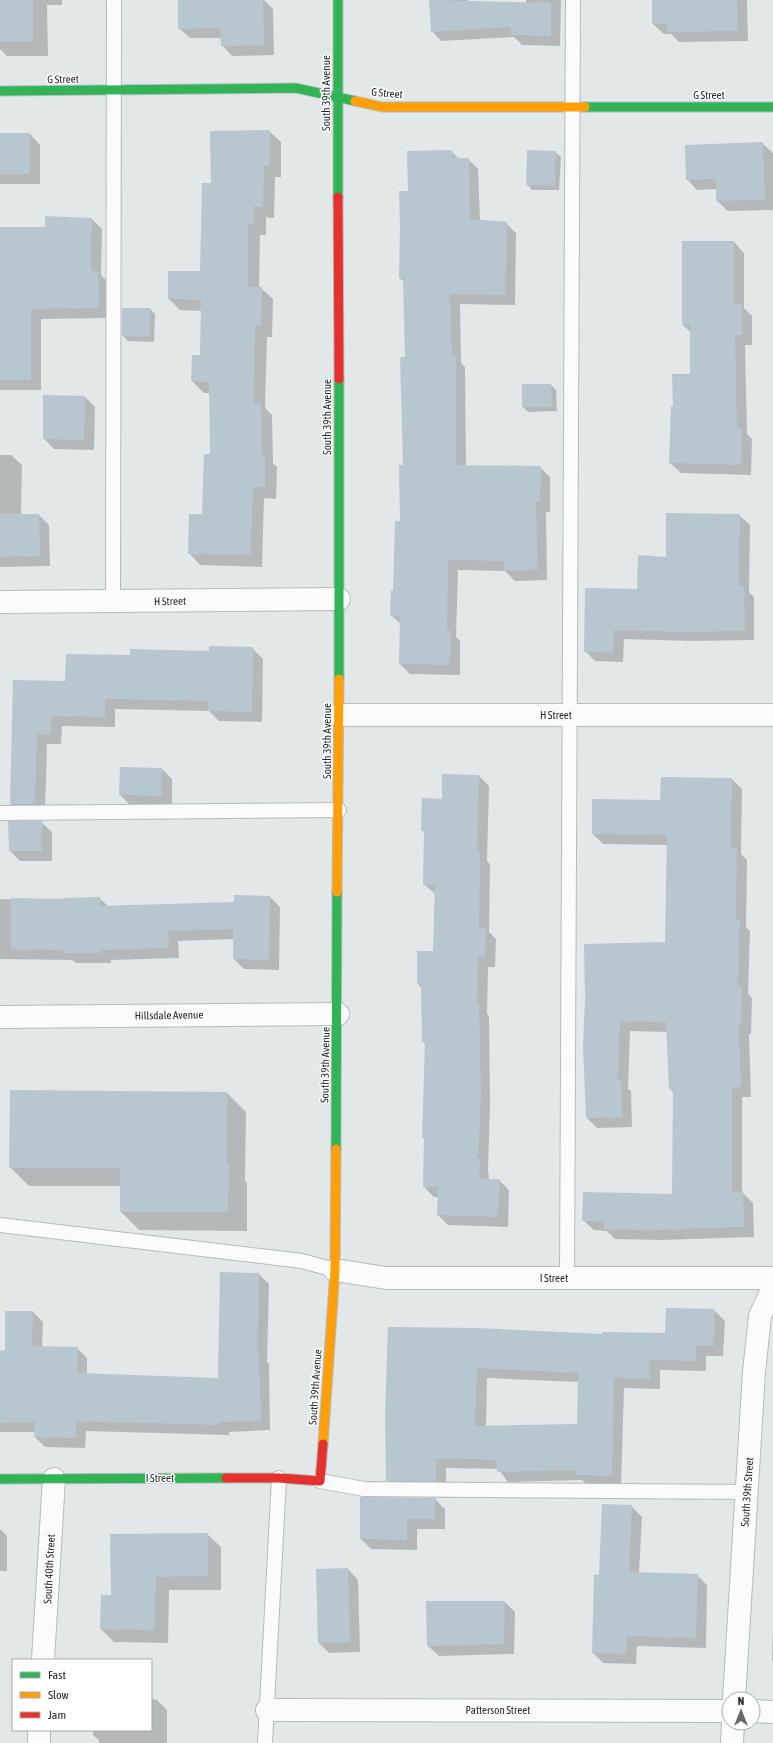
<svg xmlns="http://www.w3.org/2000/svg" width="773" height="1743" font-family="'Asap Condensed',sans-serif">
	<rect width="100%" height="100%" fill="#e2e7e8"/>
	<g fill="#0003" fill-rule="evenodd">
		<polygon points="0,0 62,0 62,5 47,5 48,56 7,56 0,49"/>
		<polygon points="179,0 264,0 273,9 274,55 232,56 222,45 222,38 190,38 179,28"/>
		<polygon points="430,0 468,0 470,2 526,3 526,0 561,0 560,46 522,45 514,37 441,41 432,31"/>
		<polygon points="653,0 747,0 748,41 679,42 671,34 664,34 653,24"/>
		<polygon points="269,131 281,142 281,177 275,177 274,218 266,217 266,235 260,235 259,288 261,288 273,299 272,337 267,337 265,408 272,415 273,464 277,467 276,499 264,498 262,567 200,565 189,553 203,515 211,455 210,393 204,393 192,381 193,356 201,356 202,311 180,310 169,299 201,272 212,184"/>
		<polygon points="0,134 30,134 40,145 40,184 0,184"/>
		<polygon points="763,144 773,153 773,210 728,211 717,201 717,189 697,190 687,179"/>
		<polygon points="451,151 459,159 468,159 478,169 480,221 506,223 516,233 515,305 460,304 461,363 465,367 466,466 540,467 550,477 550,512 546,512 547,580 515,581 505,571 458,570 456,637 460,641 460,675 410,674 400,664 401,624 391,615 401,522 404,466 406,358 404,282 400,278 409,192"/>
		<polygon points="555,152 561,157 559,190 532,190 527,184"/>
		<polygon points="92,219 102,229 101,275 108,282 109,318 41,319 41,390 0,390 0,228 46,229"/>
		<polygon points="683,242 734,242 744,253 744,308 752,316 752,345 745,345 747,434 752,439 751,475 681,473 670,463 674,407 691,375 691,333 683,325"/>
		<polygon points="123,309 150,309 155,314 154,342 128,341 123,336"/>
		<polygon points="551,385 556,390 557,411 528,412 523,407"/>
		<polygon points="44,396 85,397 95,407 94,450 54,449 44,439"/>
		<polygon points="0,455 11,455 22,465 21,515 39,515 49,525 50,566 0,567"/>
		<polygon points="739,515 750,525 749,592 754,597 754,640 692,641 624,639 623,662 595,661 585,651 667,558"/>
		<polygon points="252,648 263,659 262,722 219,721 209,711 115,709 115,727 62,726 61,744 47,744 45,814 21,814 11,804 14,682 66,682 131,656"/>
		<polygon points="162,769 172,779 172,806 130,805 120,795"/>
		<polygon points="479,776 489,786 487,861 490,864 489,932 496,939 495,967 488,967 487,1014 489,1016 490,1104 488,1169 489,1180 499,1180 509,1190 508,1227 448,1225 438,1215 439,1197 434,1197 424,1187 425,1140 423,1138 426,1045 423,1041 422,988 418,984 434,952 436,895 424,884 425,833 422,830 443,800"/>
		<polygon points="732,779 742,789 741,854 747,860 746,927 750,931 748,994 752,998 751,1034 749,1034 751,1097 742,1097 742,1192 753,1203 754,1237 661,1240 615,1239 607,1231 594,1230 583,1220 673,1195 674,1093 670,1089 668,1032 630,1031 628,1089 631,1091 632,1127 597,1128 587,1118 584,1047 666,943 668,845 603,844 593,834 661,801"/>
		<polygon points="9,822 41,822 52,832 52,861 20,861 10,851"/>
		<polygon points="270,897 280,907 279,970 244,969 234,959 234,939 178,941 179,958 111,960 111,963 76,963 72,960 0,959 0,899 64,900 99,898 108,906 235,903"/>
		<polygon points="227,1093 246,1112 245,1181 247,1183 247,1231 139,1230 121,1212 121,1186 29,1186 10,1167"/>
		<polygon points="259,1274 269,1284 267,1362 269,1364 270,1430 229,1432 229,1435 86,1431 85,1448 45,1447 35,1437 35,1432 0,1432 0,1352 6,1351 33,1312 43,1322 42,1347 77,1348 87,1358 87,1374 219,1379"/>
		<path d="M714,1310L725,1321L723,1356H706V1371L660,1370V1389L624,1388L621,1486L587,1485L582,1480L508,1482L498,1469L446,1468V1491H398L387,1480L389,1328L603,1335L666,1334ZM487,1378L579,1382L578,1425L486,1427Z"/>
		<polygon points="435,1499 445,1509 445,1529 417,1529 417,1550 371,1549 361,1539"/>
		<polygon points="631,1506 642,1517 639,1573 697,1575 707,1585 706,1648 637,1646 636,1664 603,1663 593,1653 600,1576"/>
		<polygon points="0,1529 7,1536 7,1571 0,1571"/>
		<polygon points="207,1534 221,1547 221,1590 169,1590 168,1643 114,1642 101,1629 112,1596"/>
		<polygon points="348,1569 358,1580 360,1652 329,1653 319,1643"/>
		<polygon points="505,1602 515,1612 514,1654 439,1656 428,1646"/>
		<polygon points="773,1629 773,1661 772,1660"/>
		<polygon points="151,1699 157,1700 167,1710 167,1743 99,1743 99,1740 93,1735 93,1730 151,1730"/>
	</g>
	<g fill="#b7c6cf" fill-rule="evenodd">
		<rect x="0" y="0" width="33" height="42"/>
		<polygon points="178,0 263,0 264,45 221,46 220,28 178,29"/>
		<polygon points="429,0 551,3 551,36 511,35 511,27 431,32"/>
		<polygon points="652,0 737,0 738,31 667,32 667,24 652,24"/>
		<polygon points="270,130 270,166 264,166 263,207 254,206 254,224 248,224 248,287 262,287 261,326 255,325 254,403 261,403 262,455 265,455 265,487 253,487 251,555 188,554 189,514 202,514 204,454 210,454 209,382 191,381 192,355 200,355 201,300 168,299 168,271 200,271 202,183 211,183 210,131"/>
		<rect x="0" y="133" width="30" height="41"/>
		<polygon points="763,142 765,200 716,201 716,179 686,180 685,145"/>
		<polygon points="452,150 452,158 469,158 470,219 507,222 506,295 450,294 452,356 456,356 456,465 541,466 540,502 536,502 538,570 504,571 504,561 448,560 447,630 451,631 450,665 399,664 400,616 390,615 391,590 393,590 395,521 400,521 399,465 403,465 400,357 405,357 403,278 399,278 400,227 399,191 408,191 407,151"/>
		<polygon points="527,150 556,151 555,186 526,185"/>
		<polygon points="45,216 92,218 91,271 98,271 99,308 31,309 31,380 0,380 0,227 45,227"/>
		<polygon points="682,241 734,241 734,304 742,304 742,335 735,335 737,428 742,428 741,465 669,463 671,406 673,406 672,374 690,374 690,325 682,325"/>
		<polygon points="122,308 150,308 150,337 122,336"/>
		<polygon points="522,384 551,384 552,407 522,407"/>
		<polygon points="43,395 85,396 84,440 43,439"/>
		<polygon points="666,513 740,514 739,586 744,586 745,631 681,632 614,630 613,653 584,652 585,588 637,589 638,555 666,557"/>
		<polygon points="0,514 39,514 40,556 0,557"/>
		<polygon points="209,646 253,647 252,712 208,711 208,701 105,699 105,717 52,716 51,734 37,734 35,804 10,804 13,680 65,681 66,654 130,655 130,649 209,651"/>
		<polygon points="120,767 162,768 162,796 119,795"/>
		<polygon points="442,774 479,775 477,852 480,852 479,928 486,928 485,957 478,957 477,1005 479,1005 481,1093 478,1158 480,1158 479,1179 500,1179 498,1217 437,1215 438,1187 423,1187 424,1138 422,1138 425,1041 422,1042 421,984 417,984 417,951 433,951 435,885 423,885 424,831 421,831 422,798 442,799"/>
		<polygon points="661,777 732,778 731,848 737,848 736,920 740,920 738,986 742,987 741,1024 739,1024 741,1087 732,1087 732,1192 743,1191 744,1227 650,1230 604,1229 604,1221 582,1221 583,1192 672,1194 673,1089 669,1089 666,1022 620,1021 618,1080 621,1080 622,1117 586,1118 583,1047 585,998 584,944 665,942 667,835 592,834 592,799 660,800"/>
		<polygon points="8,821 42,821 42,851 9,851"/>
		<polygon points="234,895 270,896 269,960 233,959 233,929 168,931 169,948 101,950 101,953 64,953 64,950 11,949 11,898 63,899 63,898 100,897 100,906 234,902"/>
		<polygon points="10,1090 227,1092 227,1163 229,1163 228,1212 120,1212 120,1168 9,1168"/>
		<polygon points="220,1272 259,1273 258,1353 259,1353 261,1421 219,1422 219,1425 76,1421 76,1438 34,1437 35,1422 0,1423 0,1351 5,1350 5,1311 33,1311 32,1346 78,1347 77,1373 218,1378"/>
		<path d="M666,1308L715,1309L714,1346H696V1361L650,1360V1379L614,1378L612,1476L576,1475V1470L497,1472L496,1460L436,1458V1481H386L385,1417L388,1327L478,1328L602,1334V1332L665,1333ZM477,1368L578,1373L577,1424L475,1426Z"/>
		<polygon points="360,1497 436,1498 435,1519 407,1519 407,1540 360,1539"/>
		<polygon points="602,1504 632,1505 629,1572 698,1574 696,1638 627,1636 626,1654 592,1653 594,1575 599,1575"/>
		<polygon points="208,1533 208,1576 156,1577 155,1630 100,1629 101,1595 111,1595 110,1534"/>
		<polygon points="348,1568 350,1642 318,1643 316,1569"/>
		<polygon points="426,1601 505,1601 504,1644 427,1646"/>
	</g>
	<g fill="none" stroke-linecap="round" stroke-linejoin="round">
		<g stroke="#b7babb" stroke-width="16">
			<g id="lane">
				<polyline points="113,601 114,0"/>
				<polyline points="0,813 339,810"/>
				<polyline points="0,1225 302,1261 335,1270"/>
				<polyline points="567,1278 573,0"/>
				<polyline points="320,1481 364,1489 747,1492"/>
				<polyline points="265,1743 279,1478"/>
			</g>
		</g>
		<g stroke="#b7babb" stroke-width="24">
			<g id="street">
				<polyline points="0,602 339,599"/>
				<polyline points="339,715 773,715"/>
				<polyline points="0,1017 338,1014"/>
				<polyline points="335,1270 386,1278 773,1278"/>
				<polyline points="43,1660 54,1479"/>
				<polyline points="734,1699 754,1372 760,1316 773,1288"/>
				<polyline points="267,1710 729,1711"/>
				<polyline points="753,1711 773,1712"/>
				<polyline points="39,1743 39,1730"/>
				<polyline points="732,1743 733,1723"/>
			</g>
		</g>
		<g stroke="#b7babb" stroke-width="11">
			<g id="fast">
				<polyline points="338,0 338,197"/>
				<polyline points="0,91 296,88 355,101"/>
				<polyline points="585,107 773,107"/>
				<polyline points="339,679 339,379"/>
				<polyline points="336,1149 337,892"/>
				<polyline points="0,1479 226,1478"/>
			</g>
		</g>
		<g stroke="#b7babb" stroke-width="11">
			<g id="slow">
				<polyline points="355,101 382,107 585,107"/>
				<polyline points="337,892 339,679"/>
				<polyline points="323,1444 335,1270 336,1149"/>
			</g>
		</g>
		<g stroke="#b7babb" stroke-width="11">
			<g id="jam">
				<polyline points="338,197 339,379"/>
				<polyline points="226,1478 279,1478 320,1481 323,1444"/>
			</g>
		</g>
		<use href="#lane" stroke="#fbfbfc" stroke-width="14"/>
		<use href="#street" stroke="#fbfbfc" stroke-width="22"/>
		<use href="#fast" stroke="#30b455" stroke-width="9"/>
		<use href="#slow" stroke="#ff9f0a" stroke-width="9"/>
		<use href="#jam" stroke="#e5322d" stroke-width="9"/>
	</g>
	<g text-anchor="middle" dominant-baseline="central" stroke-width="3" stroke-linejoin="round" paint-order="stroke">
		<g font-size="11" fill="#252829" stroke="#fff">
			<text transform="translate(63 79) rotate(-1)">G Street</text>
			<text transform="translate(326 93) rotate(-90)">South 39th Avenue</text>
			<text transform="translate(387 93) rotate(5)">G Street</text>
			<text x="709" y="95">G Street</text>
			<text transform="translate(327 417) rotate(-90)">South 39th Avenue</text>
			<text transform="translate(170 601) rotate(-1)">H Street</text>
			<text x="556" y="715">H Street</text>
			<text transform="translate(327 741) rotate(-90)">South 39th Avenue</text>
			<text transform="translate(169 1015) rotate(-1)">Hillsdale Avenue</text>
			<text transform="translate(325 1065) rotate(-89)">South 39th Avenue</text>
			<text x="554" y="1278">I Street</text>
			<text transform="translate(315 1387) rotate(-86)">South 39th Avenue</text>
			<text x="160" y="1478">I Street</text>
			<text transform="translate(747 1492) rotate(-86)">South 39th Street</text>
			<text transform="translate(49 1569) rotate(-87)">South 40th Street</text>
			<text x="498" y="1710">Patterson Street</text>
		</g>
	</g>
	<rect x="12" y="1659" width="140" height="72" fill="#ffffff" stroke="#a8a9a9"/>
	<rect x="20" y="1672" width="20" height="6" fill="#30b455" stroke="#a8a9a9"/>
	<text x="48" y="1679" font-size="12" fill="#252829">Fast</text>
	<rect x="20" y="1692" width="20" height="6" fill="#ff9f0a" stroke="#a8a9a9"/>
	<text x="48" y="1699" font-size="12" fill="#252829">Slow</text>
	<rect x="20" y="1712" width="20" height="6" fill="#e5322d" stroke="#a8a9a9"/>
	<text x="48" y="1719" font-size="12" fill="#252829">Jam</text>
	<g transform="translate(741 1711)"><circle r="19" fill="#ffffff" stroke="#a8a9a9"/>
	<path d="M0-3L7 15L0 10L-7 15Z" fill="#676b6c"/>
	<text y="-6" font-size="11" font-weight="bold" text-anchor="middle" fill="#252829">N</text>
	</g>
</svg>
